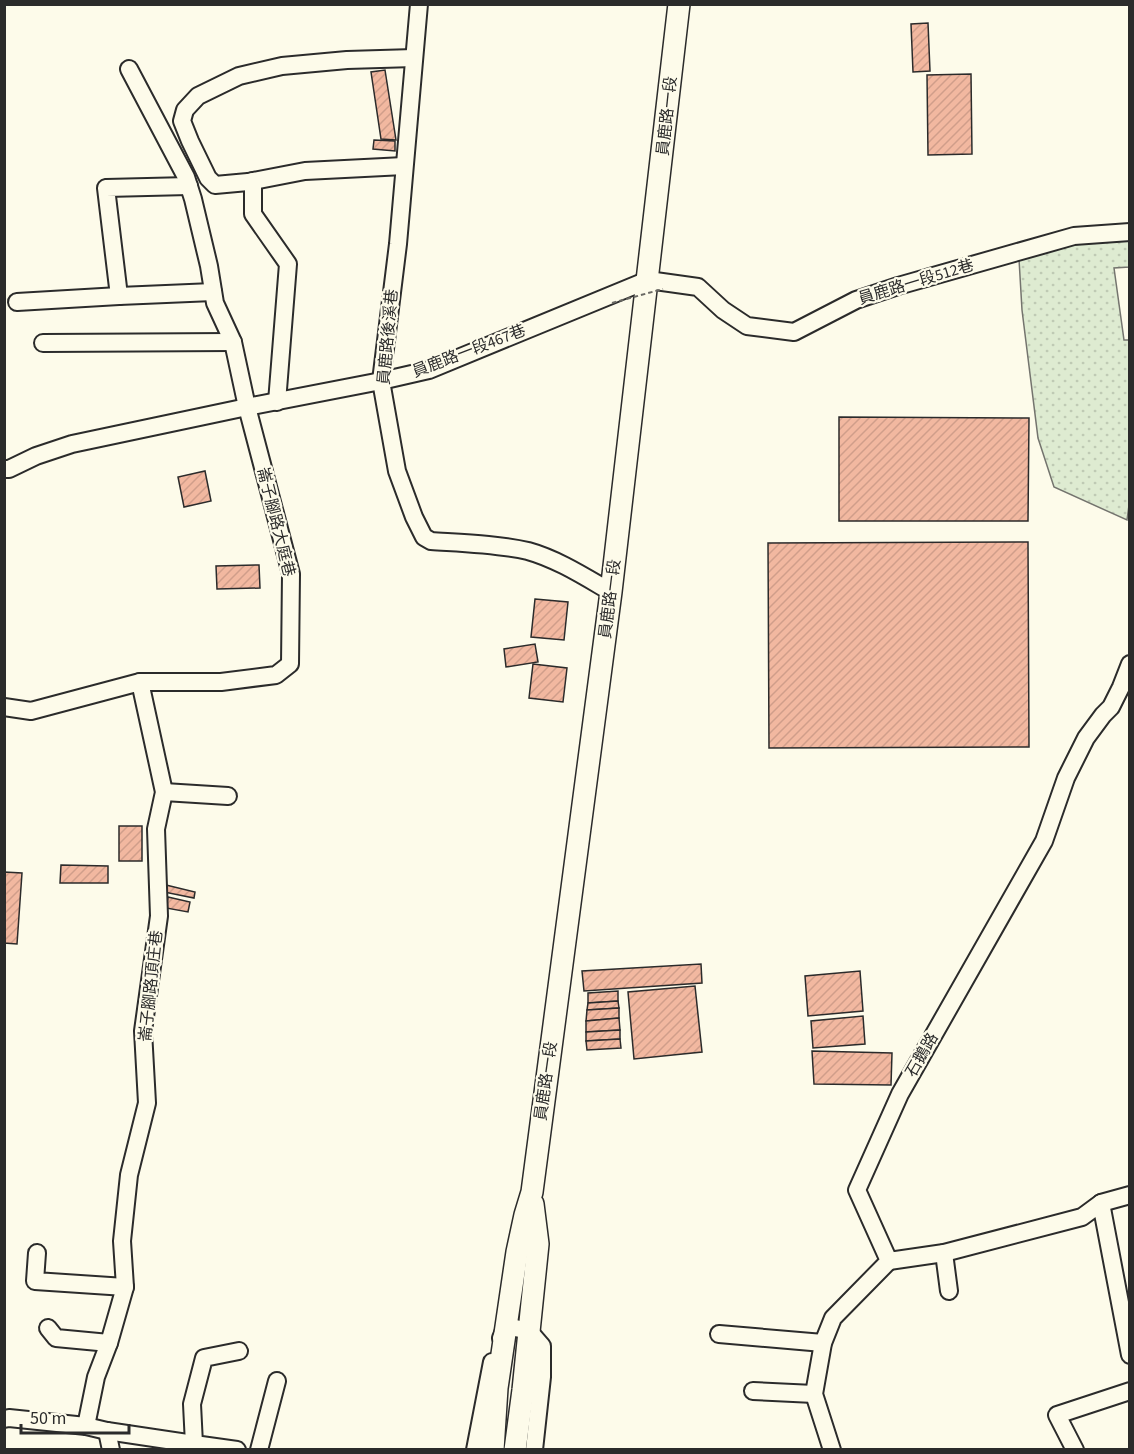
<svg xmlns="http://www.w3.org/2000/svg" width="1134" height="1454" font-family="'Source Sans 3','Noto Sans TC',sans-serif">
	<defs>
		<pattern id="grass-dots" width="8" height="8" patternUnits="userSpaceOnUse" patternTransform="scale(1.5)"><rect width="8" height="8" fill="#deebd1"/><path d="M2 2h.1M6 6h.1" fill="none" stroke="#bfcab4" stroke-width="1.8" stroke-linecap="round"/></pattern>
		<pattern id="building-hatch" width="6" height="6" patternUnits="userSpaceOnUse" patternTransform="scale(1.5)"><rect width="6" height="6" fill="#f2b8a0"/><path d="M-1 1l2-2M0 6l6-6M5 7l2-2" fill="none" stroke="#d09e8a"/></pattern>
	</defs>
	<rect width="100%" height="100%" fill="#fdfbea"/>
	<polygon fill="url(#grass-dots)" stroke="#74746e" stroke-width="1.5" points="1129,237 1129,267 1114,268 1124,340 1130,340 1130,498 1127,520 1054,487 1038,438 1022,310 1019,259 1062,245"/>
	<g fill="url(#building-hatch)" stroke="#2b2b2b" stroke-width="1.5">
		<polygon points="928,23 930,71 913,72 911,24"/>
		<polygon points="385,70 396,140 381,139 371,72"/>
		<polygon points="971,74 972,154 928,155 927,75"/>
		<polygon points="374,140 395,141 395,151 373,149"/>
		<polygon points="839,417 1029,418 1028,521 839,521"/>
		<polygon points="205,471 211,501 184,507 178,477"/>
		<polygon points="1028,542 1029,747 769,748 768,543"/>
		<polygon points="259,565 260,588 217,589 216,566"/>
		<polygon points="535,599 568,602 564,640 531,637"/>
		<polygon points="535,644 538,662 506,667 504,649"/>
		<polygon points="533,664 567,668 563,702 529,698"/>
		<rect x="119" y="826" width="23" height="35"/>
		<polygon points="61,865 108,866 108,883 60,883"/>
		<polygon points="4,872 22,873 17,944 4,943"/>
		<polygon points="166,885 195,892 194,898 164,892"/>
		<polygon points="168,897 190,902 188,912 166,908"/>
		<polygon points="701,964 702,983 584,991 582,971"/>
		<polygon points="860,971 863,1011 808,1016 805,976"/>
		<polygon points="695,986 702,1052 634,1059 628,992"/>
		<polygon points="618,991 618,1001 588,1003 588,993"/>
		<polygon points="618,1001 619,1008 587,1010 588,1003"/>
		<polygon points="619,1008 619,1018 586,1021 587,1010"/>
		<polygon points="863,1016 865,1044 813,1048 811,1021"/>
		<polygon points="619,1018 620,1030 586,1032 586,1021"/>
		<polygon points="620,1030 620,1039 586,1041 586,1032"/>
		<polygon points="620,1039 621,1048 587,1050 586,1041"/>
		<polygon points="812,1051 892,1053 891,1085 814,1084"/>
	</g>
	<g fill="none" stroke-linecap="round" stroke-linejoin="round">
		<g stroke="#2b2b2b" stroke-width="20">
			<g id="minor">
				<path d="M419,4L398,244L381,381L397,471L414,517L424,537L431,541C462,543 498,544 528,551C557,559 585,577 611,592"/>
				<polyline points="129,69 186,177 193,199 209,266 215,303 233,342 247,407 291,574 290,664 276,675 221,682 140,682"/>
				<polyline points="404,166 305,171 248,182 215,185 208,178 190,141 182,121 185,110 198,96 239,76 282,66 347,60 414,58"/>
				<polyline points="253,181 253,214 288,264 277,402"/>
				<polyline points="119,296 106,188 189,186"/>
				<polyline points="17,302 119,296 213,292"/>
				<polyline points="43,343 233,342"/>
				<polyline points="4,469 9,469 36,456 72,444 247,407 381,381 429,370 648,280 698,287 723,310 747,326 794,332 856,300 898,286 1074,236 1130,232"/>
				<polyline points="4,707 31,711 140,682 164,792 156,829 159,916 143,1031 147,1103 129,1175 122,1241 125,1287 109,1343 96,1377 86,1426"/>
				<polyline points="164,792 228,796"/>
				<polyline points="1101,1203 1130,1195"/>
				<polyline points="37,1253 35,1281 125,1287"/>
				<polyline points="944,1253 949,1291"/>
				<polyline points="889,1261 944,1253 1082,1217 1101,1203 1130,1355"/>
				<polyline points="48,1328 56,1338 109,1343"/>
				<polyline points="719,1334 823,1343"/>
				<polyline points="501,1338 506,1326 529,1331 542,1346 542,1377 534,1450"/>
				<polyline points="753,1391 814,1394"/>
				<polyline points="4,1419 9,1418 86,1426 107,1431 194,1444 194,1450"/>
				<polyline points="107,1431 111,1450"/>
				<polyline points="237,1450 194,1444 192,1404 204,1358 239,1351"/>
				<polyline points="259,1450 277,1381"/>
				<polyline points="475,1450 492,1362"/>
				<polyline points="832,1450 814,1394 823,1343 833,1318 889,1261 857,1190 900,1094 1044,841 1066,778 1086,738 1103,715 1111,707 1121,687 1130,664"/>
				<polyline points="1075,1450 1057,1415 1130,1391"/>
			</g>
		</g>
		<g stroke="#2b2b2b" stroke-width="24">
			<g id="major">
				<polyline points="493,1450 497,1388 517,1252 525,1215 532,1192 611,592 679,4"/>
				<polyline points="515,1450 523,1390 538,1244 533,1204"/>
			</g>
		</g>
		<use href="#minor" stroke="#fdfbea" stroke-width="16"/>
		<use href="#major" stroke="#fdfbea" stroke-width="21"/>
		<polyline stroke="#6a6964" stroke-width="2" stroke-dasharray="4.5 3" stroke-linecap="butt" points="612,303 663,289"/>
	</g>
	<g text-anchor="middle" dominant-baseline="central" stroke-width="4.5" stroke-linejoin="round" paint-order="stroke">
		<g font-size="16" fill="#2b2b2b" stroke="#fdfbea">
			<text transform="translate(667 116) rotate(-84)">員鹿路一段</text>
			<text transform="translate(916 282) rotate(-17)">員鹿路一段512巷</text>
			<text transform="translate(388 337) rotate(-85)">員鹿路後溪巷</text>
			<text transform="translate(469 351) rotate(-21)">員鹿路一段467巷</text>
			<text transform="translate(276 522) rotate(76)">崙子腳路大庭巷</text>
			<text transform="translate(610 599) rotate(-83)">員鹿路一段</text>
			<text transform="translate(151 986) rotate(-84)">崙子腳路頂庄巷</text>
			<text transform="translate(922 1055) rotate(-60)">石鵝路</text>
			<text transform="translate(546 1081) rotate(-82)">員鹿路一段</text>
		</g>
	</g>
	<rect width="1134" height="1454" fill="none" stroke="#2b2b2b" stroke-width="12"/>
	<path d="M21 1424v9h108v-9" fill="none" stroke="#2b2b2b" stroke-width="3"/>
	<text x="30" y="1424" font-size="18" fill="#2b2b2b" stroke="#fdfbea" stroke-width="4.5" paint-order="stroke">50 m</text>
</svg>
